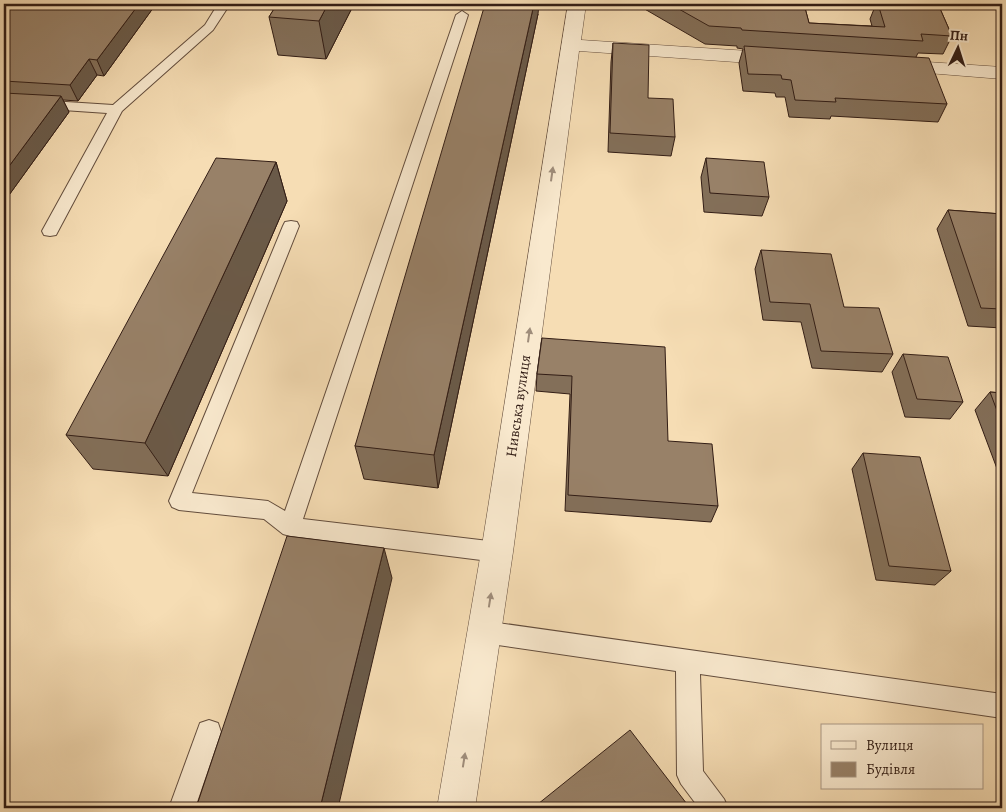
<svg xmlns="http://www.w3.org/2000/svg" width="1006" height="812" font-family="Alegreya,serif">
	<rect width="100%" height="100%" fill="#f6ddb4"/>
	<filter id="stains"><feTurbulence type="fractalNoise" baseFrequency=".004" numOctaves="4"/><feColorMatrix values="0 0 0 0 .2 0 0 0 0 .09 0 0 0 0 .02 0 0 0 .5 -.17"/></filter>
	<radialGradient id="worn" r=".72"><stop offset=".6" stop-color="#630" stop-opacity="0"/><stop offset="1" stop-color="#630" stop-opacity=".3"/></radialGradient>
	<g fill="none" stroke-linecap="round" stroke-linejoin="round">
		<g stroke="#634d3d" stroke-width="2">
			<g id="lane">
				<polygon points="218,4 230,4 213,30 122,111 56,235 50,236 44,235 42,231 107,113 4,106 4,98 113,105 205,25"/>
				<polygon points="462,11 468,15 303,519 497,542 505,545 508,552 505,559 497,562 290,536 283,534 264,519 179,510 172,507 169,501 283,226 285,222 291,221 297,222 299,226 192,493 268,501 285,511 456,15"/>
				<polygon points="484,621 1002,694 1002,718 700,674 703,771 724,799 728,808 699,808 681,784 677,775 676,671 484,643 476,640 473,632 476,624"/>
				<polygon points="209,720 218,723 221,732 195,808 169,808 200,723"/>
			</g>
		</g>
		<g stroke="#634d3d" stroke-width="1">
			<g id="street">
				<polygon points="568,4 586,4 581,40 779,53 786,55 788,59 786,63 779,65 579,51 513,552 475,808 437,808 481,552"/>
				<polygon points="897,60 1002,67 1002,79 890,70 888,66 890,62"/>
			</g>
		</g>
		<use href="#lane" fill="#f9e9ce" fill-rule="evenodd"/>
		<use href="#street" fill="#f9e9ce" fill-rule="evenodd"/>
	</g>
	<g fill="#836f59" stroke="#321d15">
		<polygon points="4,4 156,4 104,76 97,75 78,101 63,100 69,112 4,202"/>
		<polygon points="277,4 354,4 326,59 278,55 269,17"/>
		<polygon points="636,4 804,4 809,23 872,26 870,19 876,4 938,4 952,36 943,54 918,53 916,57 947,104 938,122 831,116 830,119 789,117 785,97 776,97 775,93 743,91 739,63 743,49 737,48 737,46 705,44"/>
		<polygon points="538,14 438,488 364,479 355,446"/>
		<polygon points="613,43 648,98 675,137 671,156 608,152 611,62"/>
		<polygon points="706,158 769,197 762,216 704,212 701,177"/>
		<polygon points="276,162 287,201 168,476 93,469 66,435"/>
		<polygon points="948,210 1002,214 1002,328 968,326 937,229"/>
		<polygon points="761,250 844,307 893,354 882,372 812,368 801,322 763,320 755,269"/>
		<polygon points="542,338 668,441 718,506 711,522 565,511 570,394 536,391 537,374"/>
		<polygon points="903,354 963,402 950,419 905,417 892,372"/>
		<polygon points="990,392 1002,393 1002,482 975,410"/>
		<polygon points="863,453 951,571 935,585 876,580 852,469"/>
	</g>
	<g fill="#6a5a49" stroke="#321d15">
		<polygon points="139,4 156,4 104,76 97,60"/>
		<polygon points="328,4 354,4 326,59 319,21"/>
		<polygon points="534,4 539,4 538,14 438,488 434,455"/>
		<polygon points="89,59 97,75 78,101 70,85"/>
		<polygon points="61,96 69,112 4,202 4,173"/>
		<polygon points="276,162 287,201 168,476 145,443"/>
		<polygon points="384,548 392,578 338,808 320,808"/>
	</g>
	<g fill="#988168" stroke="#321d15">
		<polygon points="4,4 139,4 97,60 89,59 70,85 4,81"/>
		<polygon points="277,4 328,4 319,21 269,17"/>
		<polygon points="485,4 534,4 434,455 355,446"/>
		<polygon points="670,4 804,4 809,23 885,27 878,4 938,4 952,36 921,34 923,41 742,30 741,28 709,26"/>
		<polygon points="613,43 649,45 648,98 673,99 675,137 610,133"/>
		<polygon points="744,46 929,58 947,104 835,98 836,102 795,100 791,80 782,79 781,75 748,74"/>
		<polygon points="4,93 61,96 4,173"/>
		<polygon points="216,158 276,162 145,443 66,435"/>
		<polygon points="706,158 764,162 769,197 710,193"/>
		<polygon points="948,210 1002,214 1002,309 981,308"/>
		<polygon points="761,250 831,254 844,307 879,308 893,354 821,351 810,304 770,302"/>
		<polygon points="542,338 665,347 668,441 712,444 718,506 568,495 572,376 537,374"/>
		<polygon points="903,354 948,357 963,402 917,399"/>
		<polygon points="990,392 1002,393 1002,424"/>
		<polygon points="863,453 920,457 951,571 889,566"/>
		<polygon points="287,536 384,548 320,808 196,808"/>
		<polygon points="630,730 690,808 533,808"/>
	</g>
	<defs><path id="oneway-solid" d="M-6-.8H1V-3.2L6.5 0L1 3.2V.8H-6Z" transform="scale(1.25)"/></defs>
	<g fill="#9f8d7b">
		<use href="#oneway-solid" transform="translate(552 174) rotate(-82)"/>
		<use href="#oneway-solid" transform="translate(529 335) rotate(-82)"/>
		<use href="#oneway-solid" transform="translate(490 600) rotate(-81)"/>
		<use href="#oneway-solid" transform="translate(464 760) rotate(-81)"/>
	</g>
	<g text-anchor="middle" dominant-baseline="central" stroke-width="4" stroke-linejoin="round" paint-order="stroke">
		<g font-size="15" fill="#321d15" stroke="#f9e9ce">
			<text transform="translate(518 406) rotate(-82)">Нивська вулиця</text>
		</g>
	</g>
	<rect width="1006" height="812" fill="none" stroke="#f6ddb4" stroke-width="20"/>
	<rect x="5" y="5" width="996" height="802" fill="none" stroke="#321d15" stroke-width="2.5"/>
	<rect x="10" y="10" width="986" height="792" fill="none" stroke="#321d15"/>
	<rect x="821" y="724" width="162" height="65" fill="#f9e9ce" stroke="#a99784"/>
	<rect x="831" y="741" width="25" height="8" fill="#f9e9ce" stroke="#a99784"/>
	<text x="866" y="750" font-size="15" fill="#321d15">Вулиця</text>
	<rect x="831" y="762" width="25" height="15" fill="#988168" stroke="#a99784"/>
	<text x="866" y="774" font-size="15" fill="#321d15">Будівля</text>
	<g transform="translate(958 48) rotate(4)" stroke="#f9e9ce" stroke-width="4" paint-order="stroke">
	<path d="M0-4L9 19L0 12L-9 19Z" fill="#321d15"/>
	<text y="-8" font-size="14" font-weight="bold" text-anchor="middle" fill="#321d15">Пн</text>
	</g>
	<rect width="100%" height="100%" filter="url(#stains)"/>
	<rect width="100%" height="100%" fill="url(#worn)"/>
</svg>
